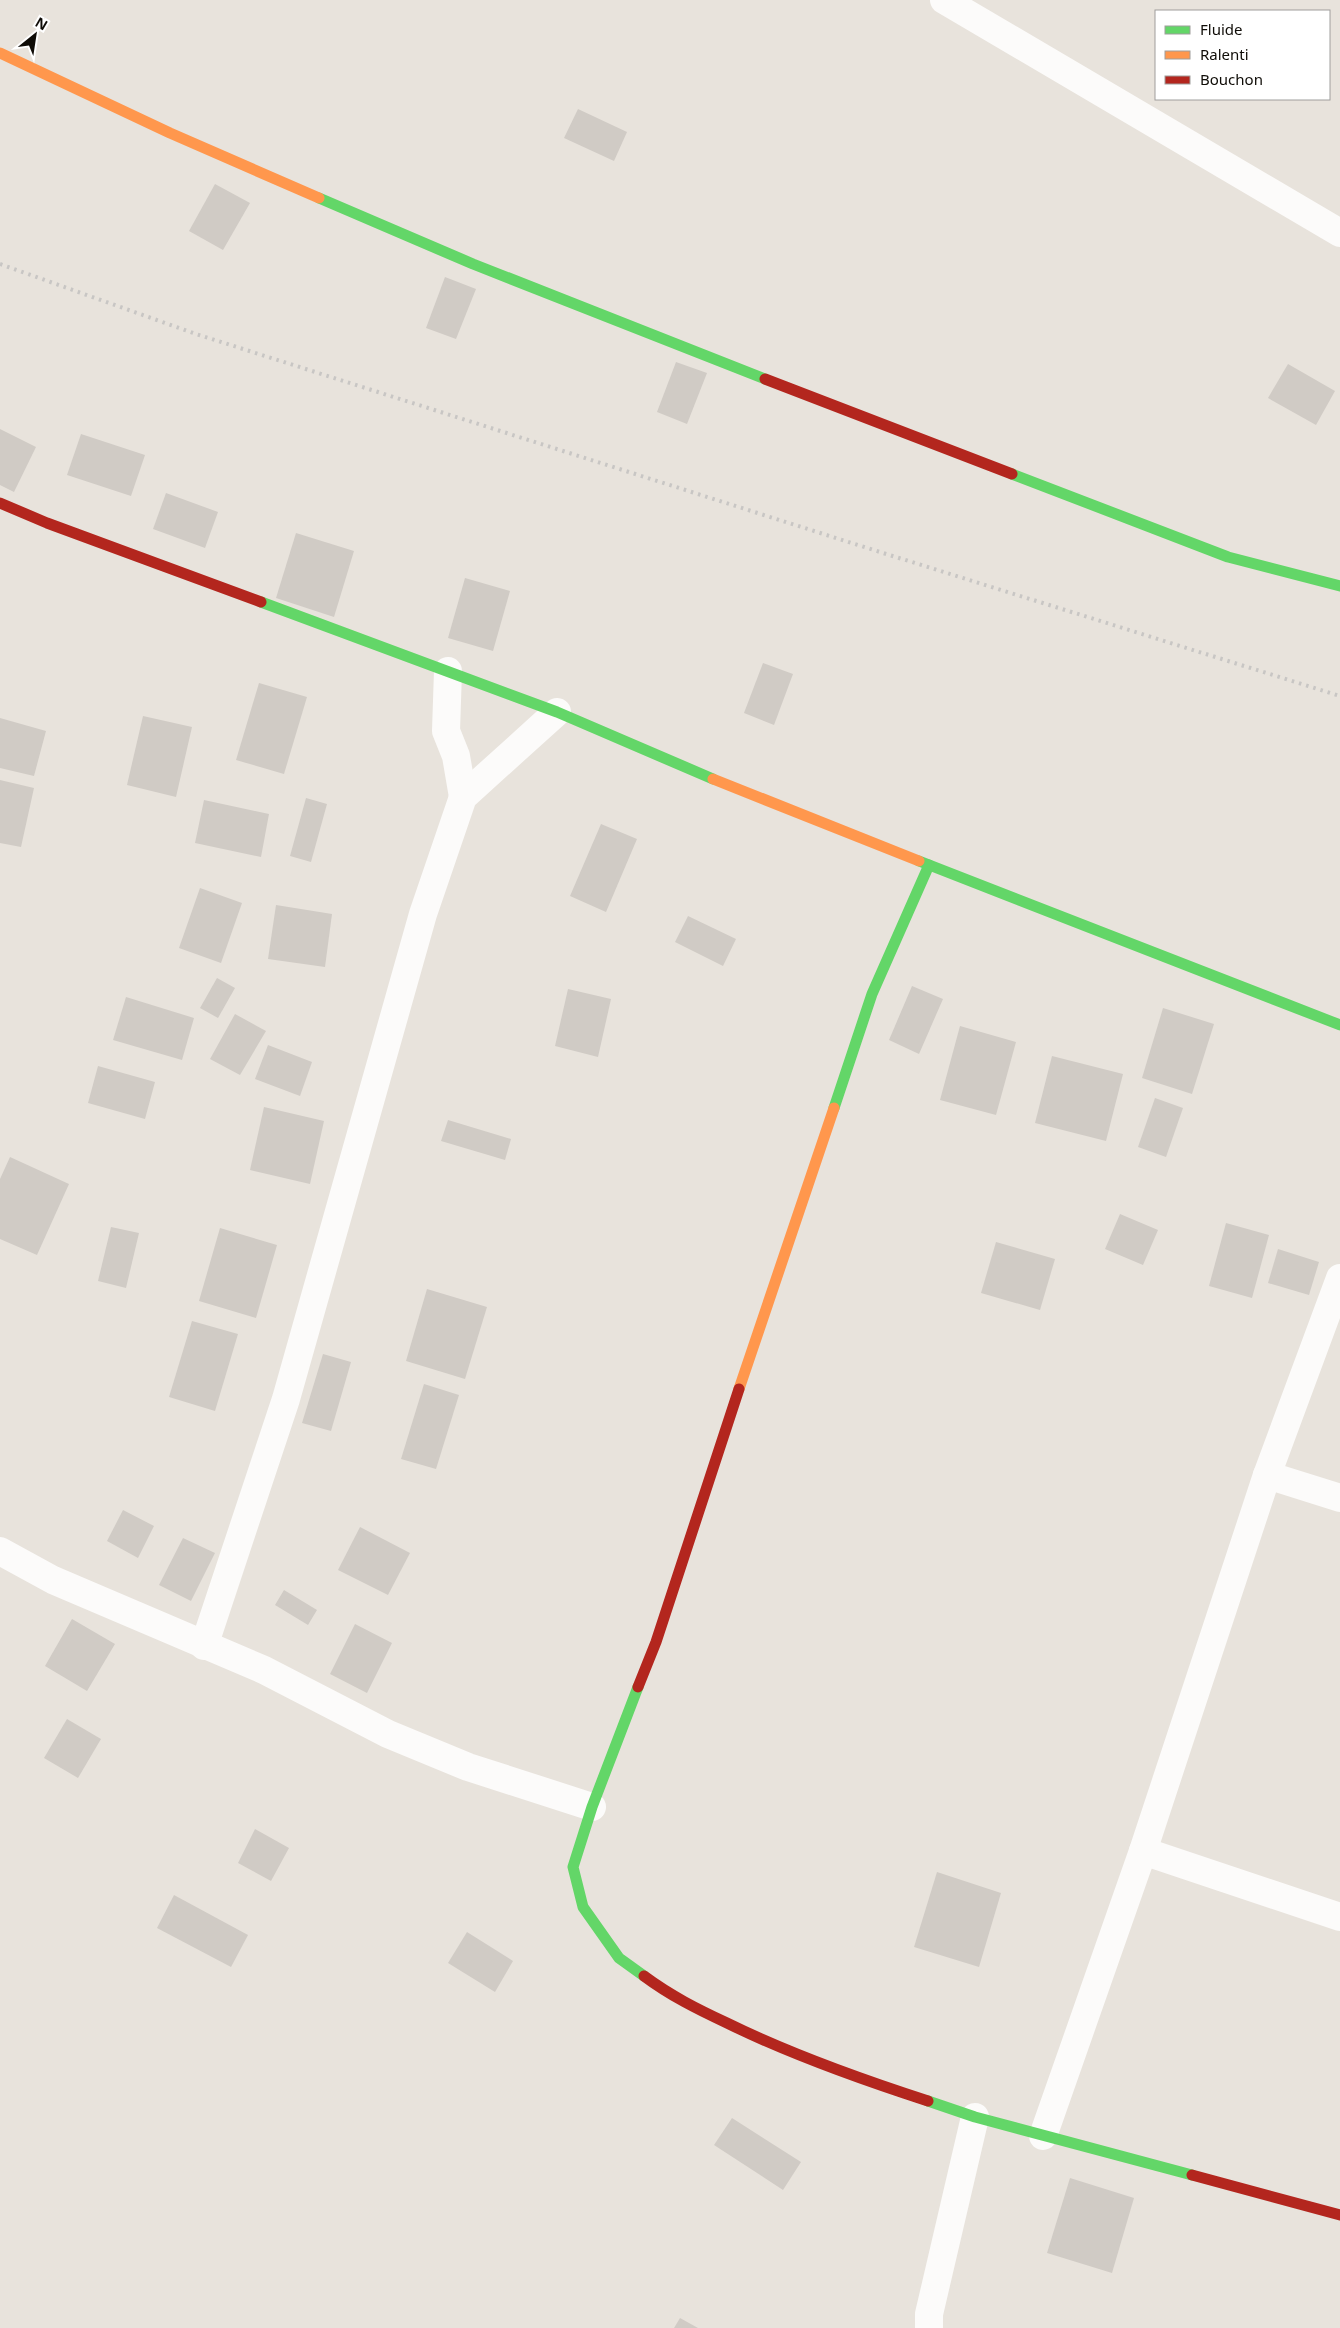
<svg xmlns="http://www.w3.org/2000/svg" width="1340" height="2328" font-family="'Noto Sans',sans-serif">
	<rect width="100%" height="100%" fill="#e8e3dc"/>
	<g fill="#d0cbc5">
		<polygon points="578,109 627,132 614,161 564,138"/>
		<polygon points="215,184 250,203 223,250 189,231"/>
		<polygon points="445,277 476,289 456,339 426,328"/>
		<polygon points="676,362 707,373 687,424 657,412"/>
		<polygon points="1288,364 1335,391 1316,425 1268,398"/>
		<polygon points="0,429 36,447 14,492 0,485"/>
		<polygon points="81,434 145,455 131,496 67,475"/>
		<polygon points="166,493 218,512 205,548 153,529"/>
		<polygon points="296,533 354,551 334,617 276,598"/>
		<polygon points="465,578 510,591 493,651 448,638"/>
		<polygon points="763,663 793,674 774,725 744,713"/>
		<polygon points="259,683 307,697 284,774 236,760"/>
		<polygon points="143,716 192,727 176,797 127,785"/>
		<polygon points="0,718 46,731 34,776 0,768"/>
		<polygon points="0,780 34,788 21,847 0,843"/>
		<polygon points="306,798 327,804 311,862 290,856"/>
		<polygon points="204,800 269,814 261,857 195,843"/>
		<polygon points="601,824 637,839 606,912 570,896"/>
		<polygon points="200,888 242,903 221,963 179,948"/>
		<polygon points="276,905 332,914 325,967 268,959"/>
		<polygon points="688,916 736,939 723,966 675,942"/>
		<polygon points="217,978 235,988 218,1018 200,1008"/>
		<polygon points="912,986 943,999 919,1054 889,1040"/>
		<polygon points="568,989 611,999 598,1057 555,1046"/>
		<polygon points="126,997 194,1018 182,1060 113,1040"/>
		<polygon points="1163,1008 1214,1024 1192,1094 1142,1078"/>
		<polygon points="235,1014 266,1031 240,1075 210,1059"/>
		<polygon points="960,1026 1016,1042 996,1115 940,1100"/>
		<polygon points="268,1045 312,1062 300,1096 255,1079"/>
		<polygon points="1052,1056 1123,1074 1106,1141 1035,1123"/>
		<polygon points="98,1066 155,1082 145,1119 88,1103"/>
		<polygon points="1155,1098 1183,1108 1166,1157 1138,1147"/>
		<polygon points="264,1107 324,1121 310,1184 250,1170"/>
		<polygon points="448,1120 511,1139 505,1160 441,1141"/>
		<polygon points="10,1157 69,1184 37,1255 0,1239 0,1179"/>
		<polygon points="1120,1214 1158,1230 1143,1265 1105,1249"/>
		<polygon points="1226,1223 1269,1235 1252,1298 1209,1286"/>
		<polygon points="111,1227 139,1233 126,1288 98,1281"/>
		<polygon points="220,1228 277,1245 256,1318 199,1301"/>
		<polygon points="996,1242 1055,1259 1040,1310 981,1293"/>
		<polygon points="1278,1249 1319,1262 1309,1295 1268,1283"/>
		<polygon points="427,1289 487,1307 465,1379 406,1361"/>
		<polygon points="192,1321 238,1334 215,1411 169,1397"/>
		<polygon points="323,1354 351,1362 331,1431 302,1423"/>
		<polygon points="424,1384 459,1395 436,1469 401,1459"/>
		<polygon points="123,1510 154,1526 138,1558 107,1541"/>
		<polygon points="360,1527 410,1553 388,1595 338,1570"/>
		<polygon points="183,1538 215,1553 191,1601 159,1585"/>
		<polygon points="284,1590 317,1610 308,1625 275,1605"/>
		<polygon points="72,1619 115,1644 87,1691 45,1666"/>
		<polygon points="355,1624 392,1643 367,1693 330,1674"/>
		<polygon points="67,1719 101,1739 78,1778 44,1758"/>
		<polygon points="255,1829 289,1848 271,1881 238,1863"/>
		<polygon points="937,1872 1001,1893 979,1967 914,1947"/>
		<polygon points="174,1895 248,1935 231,1967 157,1928"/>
		<polygon points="467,1932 513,1961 495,1992 448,1963"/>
		<polygon points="732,2118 801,2162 783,2190 714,2145"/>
		<polygon points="1070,2178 1134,2198 1112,2273 1047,2253"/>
		<polygon points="680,2318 698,2328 674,2328"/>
	</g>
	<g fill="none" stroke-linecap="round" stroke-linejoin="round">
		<g stroke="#fcfbfa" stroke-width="28">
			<polyline points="944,0 1340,233"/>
			<polyline points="448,671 446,731 456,756 463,797"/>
			<polyline points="1267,1475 1340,1498"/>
			<polyline points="0,1551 53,1580 264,1670 388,1734 468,1767 592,1807"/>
			<polyline points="204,1646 286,1399 423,914 463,797 557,712"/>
			<polyline points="1143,1851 1340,1917"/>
			<polyline points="1043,2136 1143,1851 1267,1475 1340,1278"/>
			<polyline points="929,2328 929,2314 975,2117"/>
		</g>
		<g stroke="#63d668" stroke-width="11">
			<polyline points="319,198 473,264 765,379"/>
			<polyline points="1012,474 1228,557 1340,586"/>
			<polyline points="261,602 557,712 713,779"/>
			<polyline points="919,861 1340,1025"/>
			<polyline points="834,1108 872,994 929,865"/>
			<polyline points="638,1687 592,1807 573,1867 583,1907 619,1958 644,1976"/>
			<polyline points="928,2101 975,2117 1192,2175"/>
		</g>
		<g stroke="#ff974d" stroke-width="11">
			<polyline points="0,53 170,133 319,198"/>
			<polyline points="713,779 919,861"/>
			<polyline points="739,1389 834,1108"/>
		</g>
		<g stroke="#b3261e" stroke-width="11">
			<polyline points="765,379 1012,474"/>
			<polyline points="0,503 47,523 261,602"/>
			<polyline points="638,1687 656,1642 739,1389"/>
			<path d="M644,1976C671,1996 697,2009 727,2023C792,2055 860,2079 928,2101"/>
			<polyline points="1192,2175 1340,2215"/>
		</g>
		<polyline stroke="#c8c6c4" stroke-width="4" stroke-dasharray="2.5 5" stroke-linecap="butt" points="0,264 196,334 883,553 1340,696"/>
	</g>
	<rect x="1155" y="10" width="175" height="90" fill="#ffffff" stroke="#9f9e9c"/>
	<rect x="1165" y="26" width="25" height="8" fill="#63d668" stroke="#9f9e9c"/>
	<text x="1200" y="35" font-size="15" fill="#0f0c07">Fluide</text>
	<rect x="1165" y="51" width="25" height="8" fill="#ff974d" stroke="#9f9e9c"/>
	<text x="1200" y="60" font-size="15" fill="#0f0c07">Ralenti</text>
	<rect x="1165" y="76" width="25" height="8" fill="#b3261e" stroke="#9f9e9c"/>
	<text x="1200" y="85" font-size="15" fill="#0f0c07">Bouchon</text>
	<g transform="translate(35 35) rotate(30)" stroke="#ffffff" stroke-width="4" paint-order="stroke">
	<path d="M0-4L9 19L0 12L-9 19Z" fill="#0f0c07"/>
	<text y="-8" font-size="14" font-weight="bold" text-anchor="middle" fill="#0f0c07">N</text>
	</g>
</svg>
